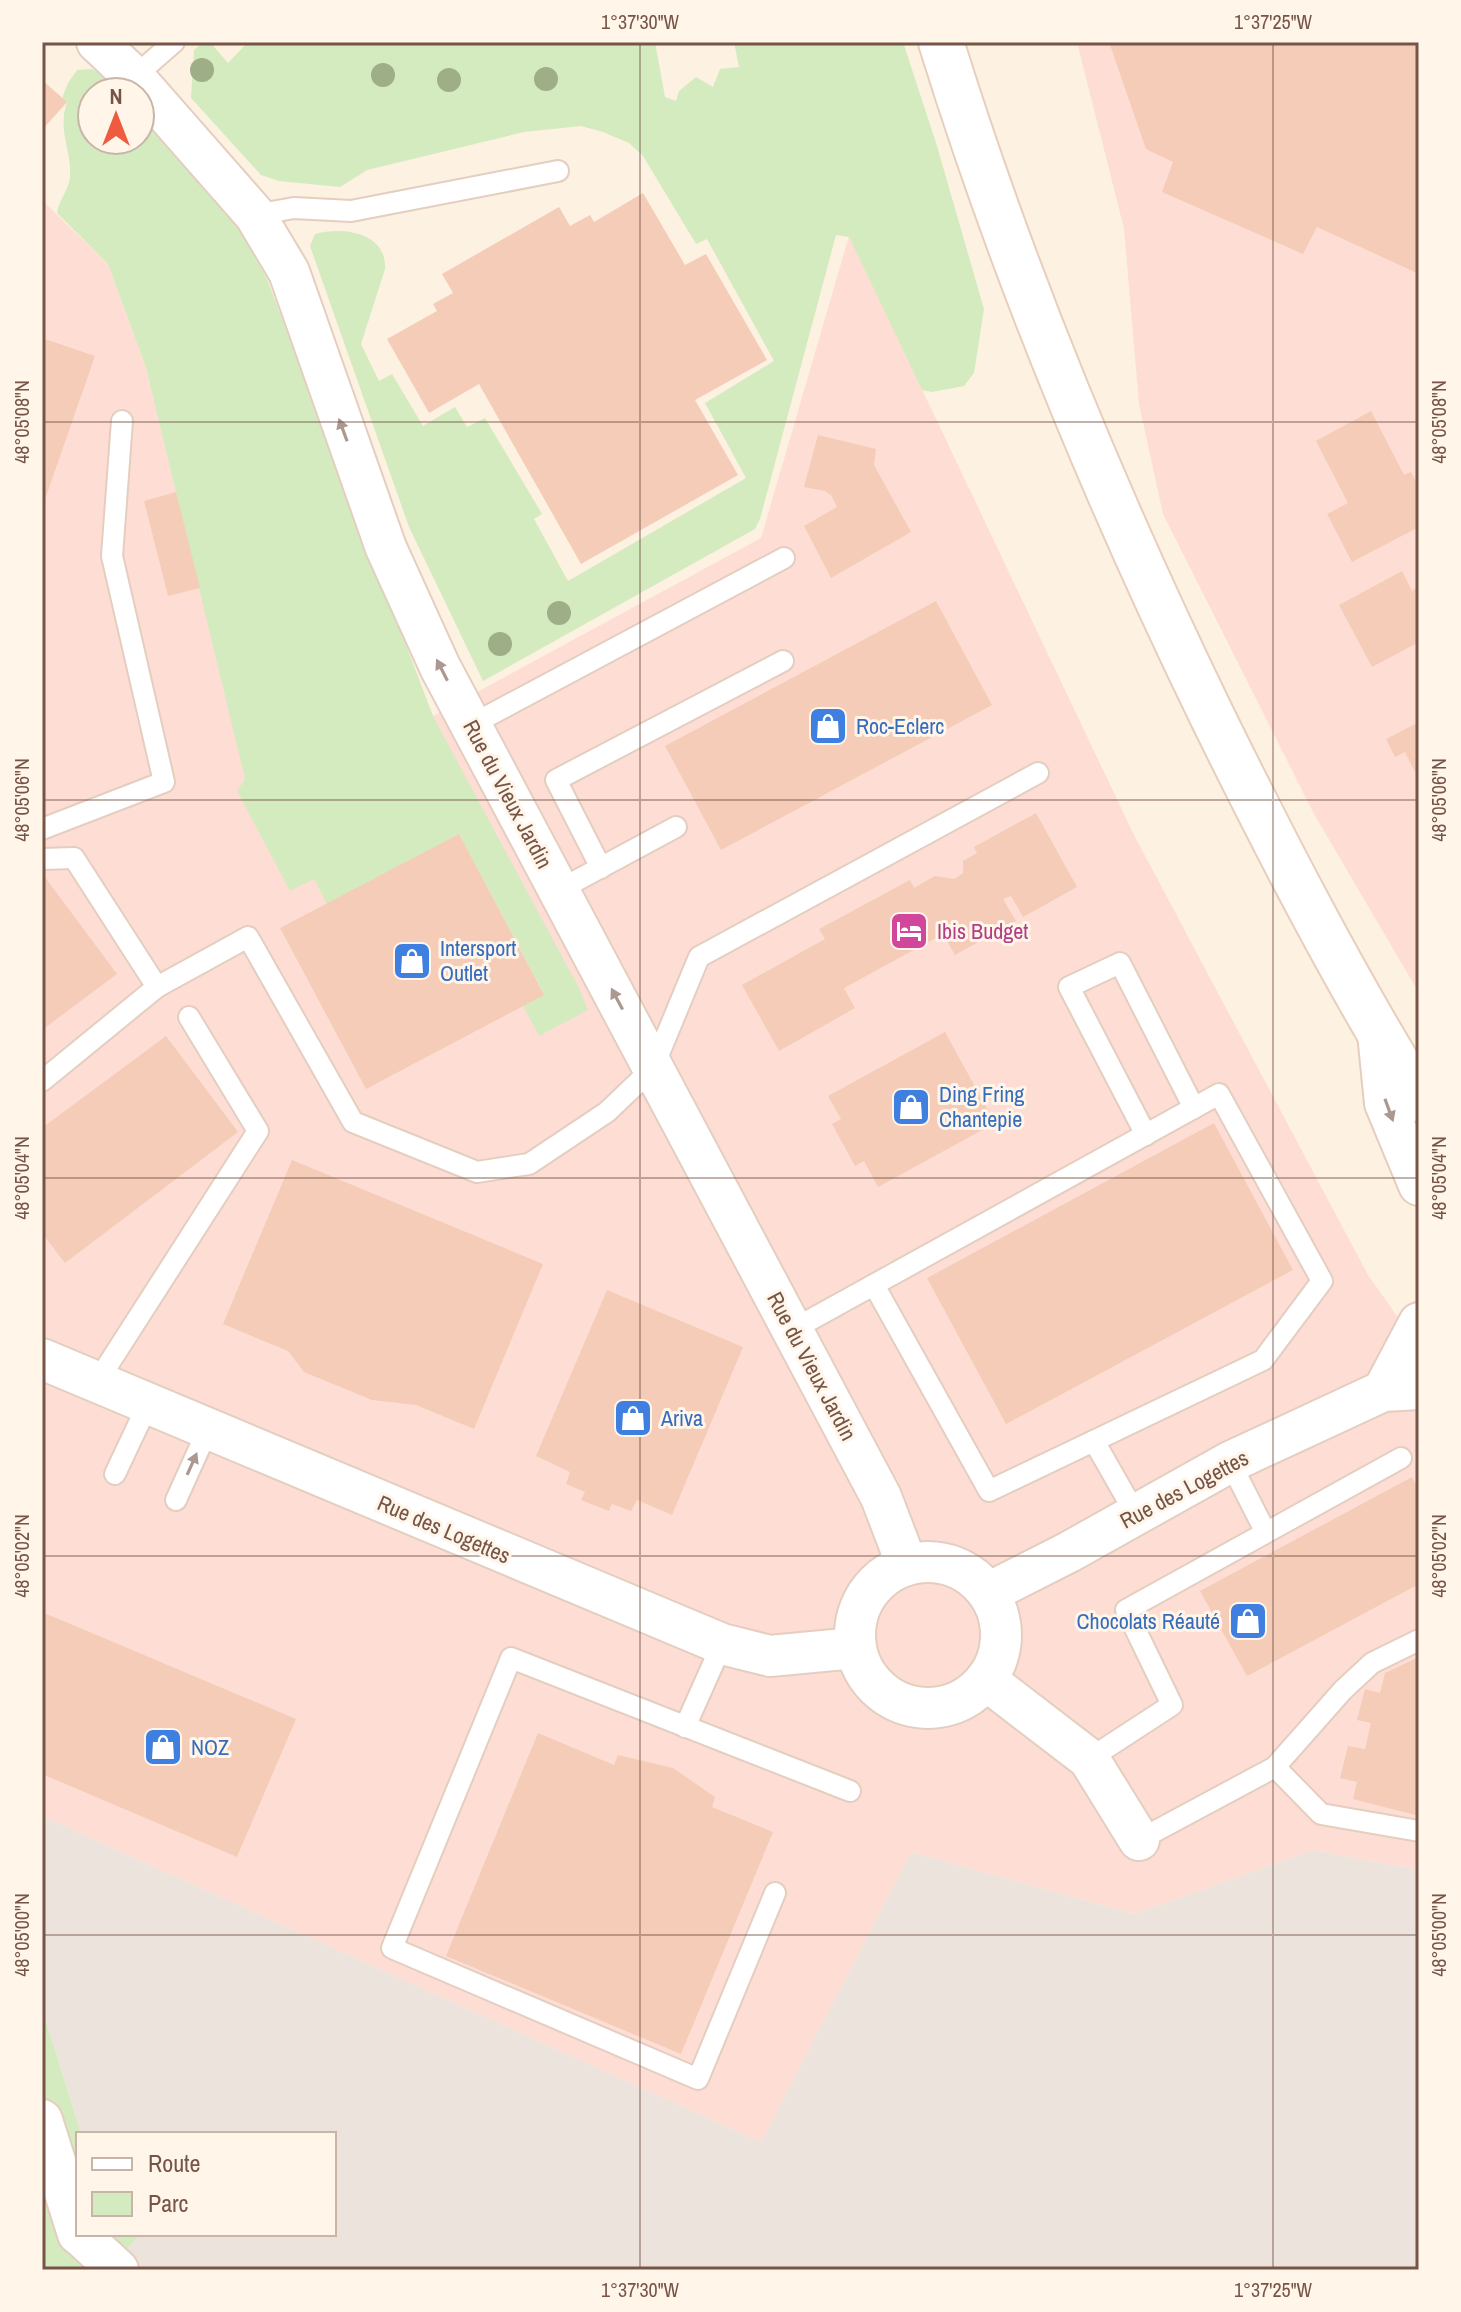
<svg xmlns="http://www.w3.org/2000/svg" width="1461" height="2312" font-family="'Archivo Narrow',sans-serif">
	<rect width="100%" height="100%" fill="#fdf1e1"/>
	<g fill="#feded4">
		<polygon points="1077,42 1419,42 1419,993 1314,814 1163,514 1139,404 1124,229"/>
		<polygon points="42,200 108,264 146,368 200,588 433,716 761,538 849,236 1134,835 1368,1275 1419,1347 1419,1870 1313,1850 1134,1914 911,1852 761,2142 42,1816"/>
	</g>
	<polygon fill="#ece3dd" points="42,1816 761,2142 911,1852 1134,1914 1313,1850 1419,1870 1419,2270 108,2270 139,2236 137,2234 334,2234 334,2134 81,2134 42,2008"/>
	<g fill="#d4ebbf">
		<path d="M203,42H210L228,63L248,42H655L665,97L676,101L679,91L696,77L713,87L720,69L739,67L734,42H903L937,146L984,309L974,373L964,386L932,392L922,390L849,237L836,235L760,519L755,529L483,681L409,527L310,246L315,234C344,226 387,233 385,269L361,344L379,381L392,374L423,426L455,407L467,427L485,418L542,514L534,519L568,581L746,478L705,403L774,361L707,239L696,244L643,156L629,143L603,132L581,126L524,132L367,170L340,187L279,181L261,175L191,98L194,50Z"/>
		<path d="M92,69L103,75L122,92H92V140H140V110L217,189L267,279L433,716L579,988L588,1010L539,1036L523,1006L544,994L459,834L327,904L314,879L290,891L237,791L245,779L146,368L108,264L57,213C59,200 68,191 70,178C72,150 57,131 67,102L62,98L68,83L77,70Z"/>
		<polygon points="42,2008 81,2134 78,2134 78,2234 139,2236 108,2270 42,2270"/>
	</g>
	<g fill="#f4ccb7">
		<polygon points="1109,42 1419,42 1419,274 1317,227 1303,254 1162,192 1173,162 1146,149"/>
		<polygon points="42,80 67,102 42,130"/>
		<polygon points="643,193 685,265 706,254 767,360 695,400 738,475 581,564 479,384 429,413 387,339 437,311 433,304 453,293 442,274 559,207 570,226 590,215 594,222"/>
		<polygon points="42,338 95,356 42,508"/>
		<polygon points="1371,411 1404,475 1411,472 1419,487 1419,527 1352,562 1327,514 1348,503 1316,441"/>
		<polygon points="818,435 876,449 874,465 911,532 831,578 804,526 837,507 831,495 825,491 804,487"/>
		<polygon points="176,492 200,588 168,596 144,501"/>
		<polygon points="1402,571 1412,591 1416,588 1419,593 1419,642 1372,667 1339,605"/>
		<polygon points="936,601 992,705 721,850 665,746"/>
		<polygon points="1419,722 1419,780 1405,752 1395,757 1386,739"/>
		<polygon points="1036,813 1077,887 1023,917 1011,896 1003,899 1016,921 955,955 943,934 844,988 855,1008 779,1051 742,985 825,939 819,929 910,880 914,888 935,876 954,879 963,873 963,861 977,853 974,847"/>
		<polygon points="459,834 544,995 366,1089 280,928"/>
		<polygon points="44,876 117,974 42,1030 42,877"/>
		<polygon points="945,1032 995,1123 878,1187 864,1161 855,1166 832,1124 841,1119 828,1096"/>
		<polygon points="166,1036 238,1132 65,1263 42,1233 42,1128"/>
		<polygon points="1214,1123 1293,1270 1006,1424 927,1278"/>
		<polygon points="292,1160 543,1264 474,1429 416,1405 372,1400 304,1372 288,1351 223,1324"/>
		<polygon points="607,1290 743,1347 672,1515 637,1500 631,1511 612,1504 609,1511 581,1500 585,1492 566,1484 570,1472 536,1456"/>
		<polygon points="1412,1477 1419,1490 1419,1584 1247,1676 1200,1591"/>
		<polygon points="42,1612 296,1719 237,1857 42,1774"/>
		<polygon points="1419,1657 1419,1816 1353,1799 1357,1782 1340,1778 1348,1746 1365,1749 1371,1723 1357,1720 1365,1689 1380,1693 1385,1673"/>
		<polygon points="538,1733 614,1765 618,1755 673,1768 715,1797 712,1807 773,1832 681,2054 446,1956"/>
	</g>
	<g fill="none" stroke-linecap="round" stroke-linejoin="round">
		<g stroke="#e4cec0" stroke-width="24">
			<g id="lane">
				<polyline points="134,77 174,42"/>
				<polyline points="255,215 294,208 351,211 558,171"/>
				<polyline points="471,725 784,558"/>
				<polyline points="42,829 164,782 112,556 122,421"/>
				<polyline points="42,859 74,858 157,987 248,937 353,1122 477,1172 529,1164 607,1112 653,1068 699,957 1038,773"/>
				<polyline points="601,868 556,780 783,661"/>
				<polyline points="559,890 676,827"/>
				<polyline points="42,1081 157,987"/>
				<polyline points="1146,1135 1069,987 1120,963 1194,1108"/>
				<polyline points="792,1330 1219,1094 1322,1281 1263,1360 989,1491 874,1285"/>
				<polyline points="97,1382 258,1131 189,1017"/>
				<polyline points="1094,1441 1135,1513"/>
				<polyline points="1230,1462 1265,1531"/>
				<polyline points="115,1474 148,1404"/>
				<polyline points="176,1500 208,1429"/>
				<polyline points="685,1727 722,1644"/>
				<polyline points="1089,1759 1172,1705 1126,1610 1401,1458"/>
				<polyline points="1275,1767 1343,1690 1372,1663 1419,1640"/>
				<polyline points="1139,1840 1275,1767 1321,1814 1419,1831"/>
				<polyline points="775,1893 698,2079 392,1948 511,1658 850,1791"/>
			</g>
		</g>
		<g stroke="#e4cec0" stroke-width="44">
			<g id="street">
				<polyline points="97,42 134,77 255,215 289,272 386,548 440,667 881,1497 907,1565"/>
				<polyline points="1378,1033 1385,1103 1419,1185"/>
				<polyline points="42,1359 722,1644 770,1656 855,1648"/>
				<polyline points="1383,1391 1419,1323"/>
				<circle cx="928" cy="1635" r="73"/>
				<polyline points="988,1593 1069,1552 1230,1462 1383,1391 1419,1389"/>
				<polyline points="986,1680 1089,1759 1139,1840"/>
				<polyline points="42,2120 78,2234"/>
				<polyline points="79,2234 118,2270"/>
			</g>
		</g>
		<g stroke="#e9cebc" stroke-width="48">
			<path id="secondary" d="M941,42C1013,274 1106,498 1212,716C1276,846 1343,976 1419,1099"/>
		</g>
		<use href="#lane" stroke="#fff" stroke-width="20"/>
		<use href="#street" stroke="#fff" stroke-width="40"/>
		<use href="#secondary" stroke="#fff" stroke-width="44"/>
	</g>
	<g fill="#9eae86">
		<circle cx="202" cy="70" r="12"/>
		<circle cx="383" cy="75" r="12"/>
		<circle cx="546" cy="79" r="12"/>
		<circle cx="449" cy="80" r="12"/>
		<circle cx="559" cy="613" r="12"/>
		<circle cx="500" cy="644" r="12"/>
	</g>
	<defs><path id="oneway-solid" d="M-6-.8H1V-3.2L6.5 0L1 3.2V.8H-6Z" transform="scale(2)"/></defs>
	<g fill="#ad9891">
		<use href="#oneway-solid" transform="translate(343 430) rotate(-110)"/>
		<use href="#oneway-solid" transform="translate(442 670) rotate(-117)"/>
		<use href="#oneway-solid" transform="translate(617 999) rotate(-118)"/>
		<use href="#oneway-solid" transform="translate(1389 1110) rotate(70)"/>
		<use href="#oneway-solid" transform="translate(192 1464) rotate(-66)"/>
	</g>
	<path fill="none" stroke="#765447" stroke-width="2" stroke-opacity="0.45" d="M640,42V2270M1273,42V2270M42,44H1419M42,422H1419M42,800H1419M42,1178H1419M42,1556H1419M42,1935H1419"/>
	<defs>
		<g id="shop-square" transform="scale(2)"><rect x="-9" y="-9" width="18" height="18" rx="4" fill="#3f7fe0" stroke="#fff5e9"/><path d="M-5-2.5h2.3a2.7 3.5 0 0 1 5.4 0H5L5.5 6h-11ZM-1.5-2.5h3a1.5 2.3 0 0 0-3 0Z" fill="#fff"/></g>
		<g id="hotel-square" transform="scale(2)"><rect x="-9" y="-9" width="18" height="18" rx="4" fill="#d1479c" stroke="#fff5e9"/><path d="M-6-4.5h1.5V1H6V5H4.5V3h-9V5H-6ZM-4 0a1.8 1.8 0 1 1 3.6 0ZM.5 0V-2.5h3Q6-2.5 6 0Z" fill="#fff"/></g>
	</defs>
	<g fill-rule="evenodd">
		<use href="#shop-square" x="828" y="726"/>
		<use href="#hotel-square" x="909" y="931"/>
		<use href="#shop-square" x="412" y="961"/>
		<use href="#shop-square" x="911" y="1107"/>
		<use href="#shop-square" x="633" y="1418"/>
		<use href="#shop-square" x="1248" y="1621"/>
		<use href="#shop-square" x="163" y="1747"/>
	</g>
	<g text-anchor="middle" dominant-baseline="central" stroke-width="6" stroke-linejoin="round" paint-order="stroke">
		<g font-size="22" fill="#366cbe" stroke="#fff5e9" text-anchor="start">
			<text x="856" y="726">Roc-Eclerc</text>
			<text x="440" y="948">Intersport<tspan x="440" dy="25">Outlet</tspan></text>
			<text x="939" y="1094">Ding Fring<tspan x="939" dy="25">Chantepie</tspan></text>
			<text x="661" y="1418">Ariva</text>
			<text x="1220" y="1621" text-anchor="end">Chocolats Réauté</text>
			<text x="191" y="1747">NOZ</text>
		</g>
		<g font-size="22" fill="#765447" stroke="#fff5e9">
			<text transform="translate(508 794) rotate(62)">Rue du Vieux Jardin</text>
			<text transform="translate(812 1366) rotate(62)">Rue du Vieux Jardin</text>
			<text transform="translate(1184 1489) rotate(-28)">Rue des Logettes</text>
			<text transform="translate(444 1529) rotate(23)">Rue des Logettes</text>
		</g>
		<g font-size="22" fill="#b23c85" stroke="#fff5e9" text-anchor="start">
			<text x="937" y="931">Ibis Budget</text>
		</g>
	</g>
	<rect width="1461" height="2312" fill="none" stroke="#fff5e9" stroke-width="88"/>
	<rect x="76" y="2132" width="260" height="104" fill="#fff5e9" stroke="#c8b5a8" stroke-width="2"/>
	<rect x="92" y="2158" width="40" height="12" fill="#ffffff" stroke="#c8b5a8" stroke-width="2"/>
	<text x="148" y="2172" font-size="24" fill="#765447">Route</text>
	<rect x="92" y="2192" width="40" height="24" fill="#d4ebbf" stroke="#c8b5a8" stroke-width="2"/>
	<text x="148" y="2212" font-size="24" fill="#765447">Parc</text>
	<g transform="translate(116 116)"><circle r="38" fill="#fff5e9" stroke="#c8b5a8" stroke-width="2"/>
	<path d="M0-6L14 30L0 20L-14 30Z" fill="#ee5b3f"/>
	<text y="-12" font-size="22" font-weight="bold" text-anchor="middle" fill="#765447">N</text>
	</g>
	<rect x="44" y="44" width="1373" height="2224" fill="none" stroke="#765447" stroke-width="3"/>
	<g font-size="20" text-anchor="middle" fill="#765447">
		<text x="640" y="29">1°37'30"W</text>
		<text x="1273" y="29">1°37'25"W</text>
		<text transform="translate(22 422) rotate(-90)" y="7">48°05'08"N</text>
		<text transform="translate(1439 422) rotate(-90)" y="7">48°05'08"N</text>
		<text transform="translate(22 800) rotate(-90)" y="7">48°05'06"N</text>
		<text transform="translate(1439 800) rotate(-90)" y="7">48°05'06"N</text>
		<text transform="translate(22 1178) rotate(-90)" y="7">48°05'04"N</text>
		<text transform="translate(1439 1178) rotate(-90)" y="7">48°05'04"N</text>
		<text transform="translate(22 1556) rotate(-90)" y="7">48°05'02"N</text>
		<text transform="translate(1439 1556) rotate(-90)" y="7">48°05'02"N</text>
		<text transform="translate(22 1935) rotate(-90)" y="7">48°05'00"N</text>
		<text transform="translate(1439 1935) rotate(-90)" y="7">48°05'00"N</text>
		<text x="640" y="2297">1°37'30"W</text>
		<text x="1273" y="2297">1°37'25"W</text>
	</g>
</svg>
